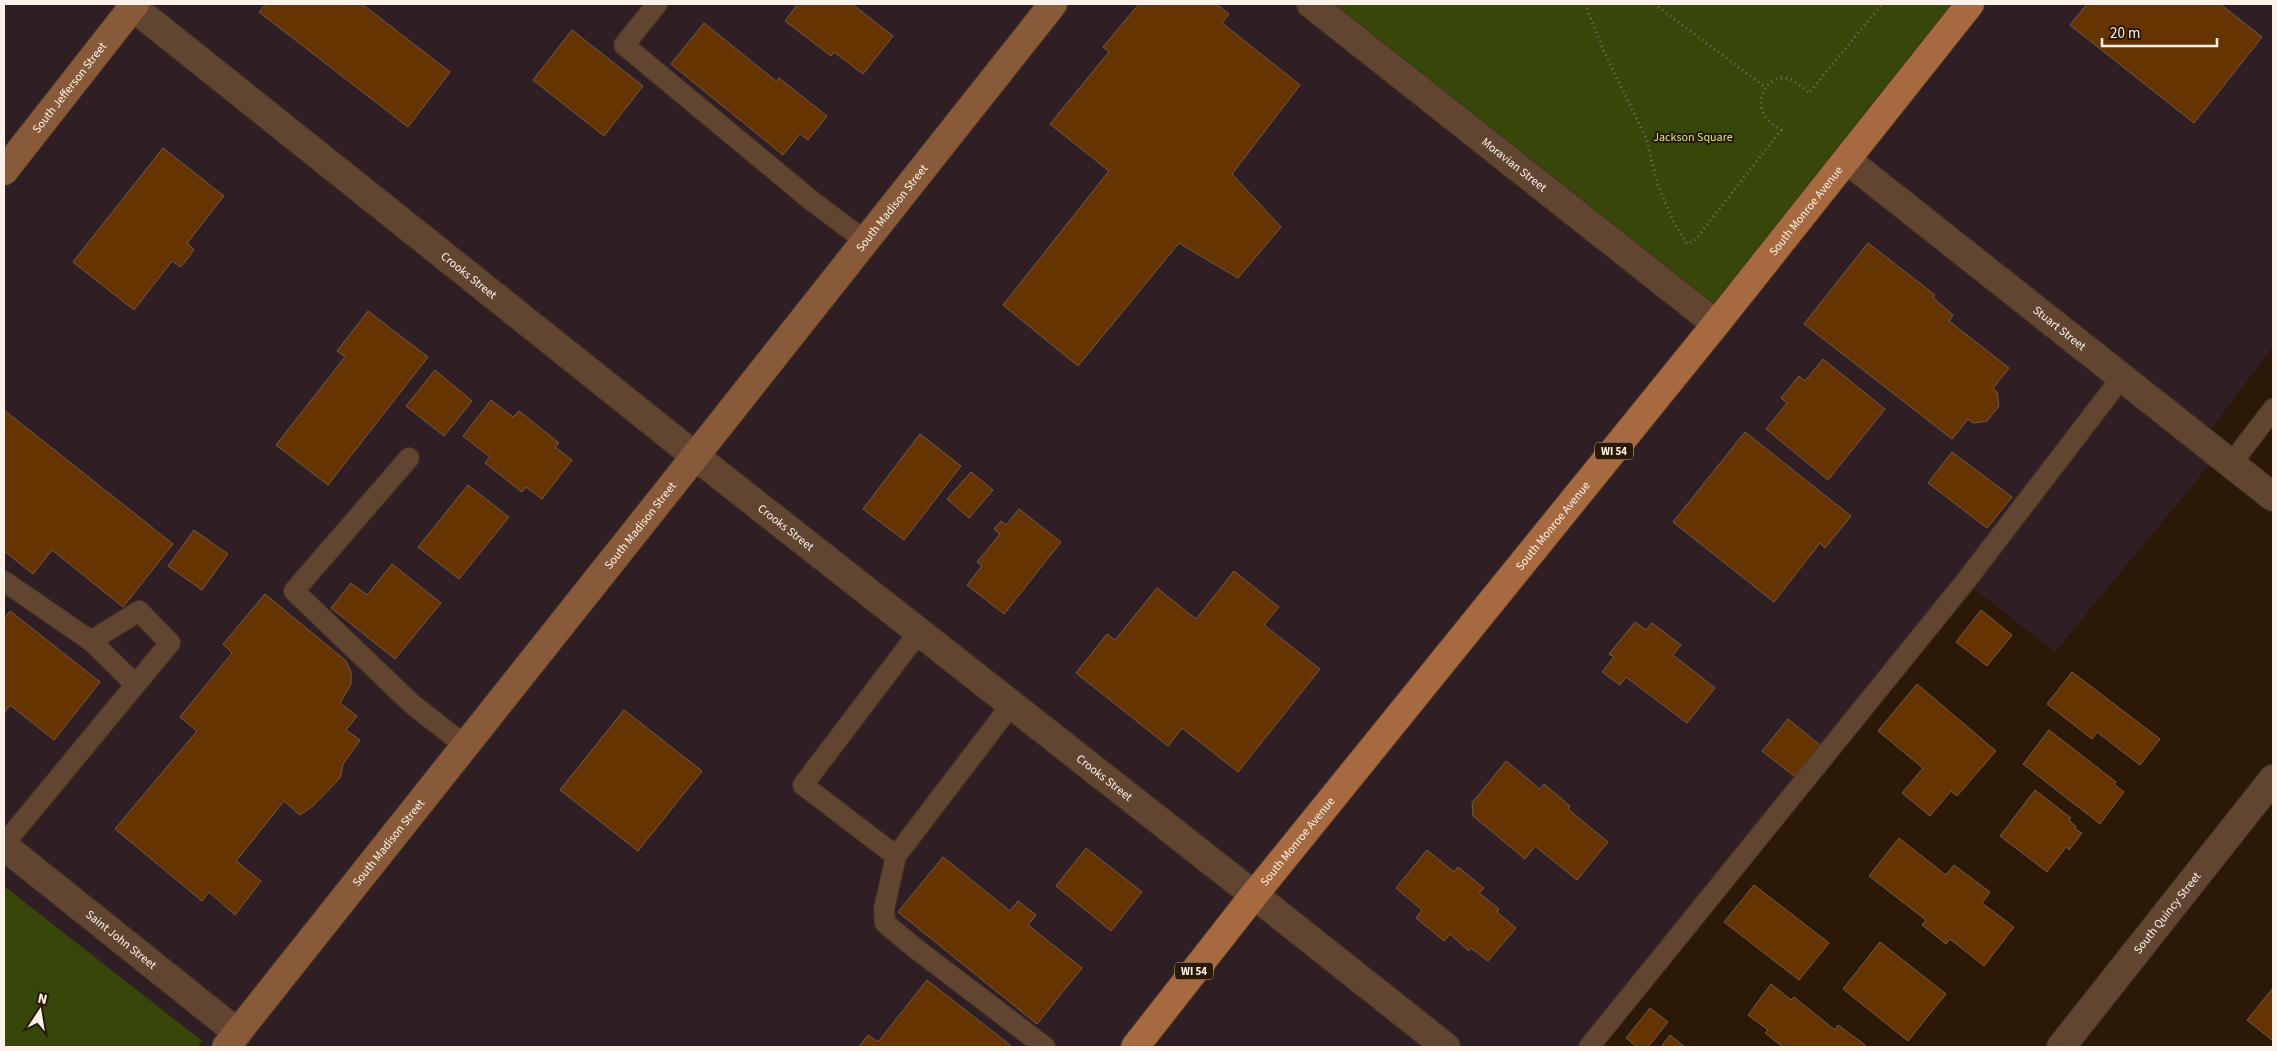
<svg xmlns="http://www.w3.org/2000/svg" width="2277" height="1051" font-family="'Source Sans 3',sans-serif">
	<rect width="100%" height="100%" fill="#2c1807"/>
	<polygon fill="#301e25" points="4,4 2273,4 2273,346 2203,440 2219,453 2055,652 1965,582 1589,1047 4,1047"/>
	<g fill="#364709">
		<polygon points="1311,4 1970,4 1716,324"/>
		<polygon points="4,886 202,1041 197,1047 4,1047"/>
	</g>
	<g fill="#653400" stroke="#745c4a">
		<polygon points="266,4 362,4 450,72 408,127 259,12"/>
		<polygon points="798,4 852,4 893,36 863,74 834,52 831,56 785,21"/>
		<polygon points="1139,4 1216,4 1229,14 1222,23 1300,85 1232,174 1281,227 1238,278 1179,243 1078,366 1003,305 1109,171 1050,124 1109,52 1103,47"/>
		<polygon points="2087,4 2220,4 2262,37 2194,123 2070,25"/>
		<polygon points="704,23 776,81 779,78 827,116 808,140 800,134 783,155 671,64"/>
		<polygon points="572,30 643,86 604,136 533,80"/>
		<polygon points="163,148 224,196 187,243 194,250 181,267 172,261 134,310 73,262"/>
		<polygon points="1868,243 1935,295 1933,298 1953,315 1949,321 2009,368 1993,388 1997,392 1999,406 1987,421 1973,423 1968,419 1952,439 1804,324"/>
		<polygon points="368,311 428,357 328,485 276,445 345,357 337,351"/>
		<polygon points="1823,359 1885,409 1828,480 1766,429 1787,403 1781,398 1799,376 1805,381"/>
		<polygon points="435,370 472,401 444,436 406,406"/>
		<polygon points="491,400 513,417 519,411 559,443 555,447 572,460 542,499 526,487 522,492 485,463 490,457 463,436"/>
		<polygon points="4,410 173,544 123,607 52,550 33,574 4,551"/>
		<polygon points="1745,432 1851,516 1825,548 1820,543 1774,602 1673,522"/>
		<polygon points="920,434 961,466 904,540 863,509"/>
		<polygon points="1952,452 2012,497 1987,528 1928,483"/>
		<polygon points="971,472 993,490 969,518 947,499"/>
		<polygon points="468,485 509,517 459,579 418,547"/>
		<polygon points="1019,509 1061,542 1004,614 967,585 982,566 977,562 1000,534 994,529 1001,521 1006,525"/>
		<polygon points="194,530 228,554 202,590 168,566"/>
		<polygon points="392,564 441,603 395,659 331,608 351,583 367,595"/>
		<polygon points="1234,571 1279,607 1264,625 1320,669 1238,772 1182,728 1168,746 1076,673 1107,634 1115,640 1157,588 1196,619"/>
		<polygon points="265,594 346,661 351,672 351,684 340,703 357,716 346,730 360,740 343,764 340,778 313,806 300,815 284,801 236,861 261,881 235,915 209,892 202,901 115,829 197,731 180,717 232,653 223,644"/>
		<polygon points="1981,610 2012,635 1987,666 1956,642"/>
		<polygon points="10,611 100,682 54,740 10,705 4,713 4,619"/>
		<polygon points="1635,622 1646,630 1652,623 1681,645 1673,655 1715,688 1687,723 1626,677 1620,685 1602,672 1614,657 1609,654"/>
		<polygon points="2072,672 2160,739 2140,765 2097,732 2092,739 2047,704"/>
		<polygon points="1917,684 1996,751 1957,796 1951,791 1930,816 1902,793 1923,768 1878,731"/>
		<polygon points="624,710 702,771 638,851 560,790"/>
		<polygon points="1788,719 1820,745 1794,776 1762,751"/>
		<polygon points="2049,730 2116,782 2114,784 2124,792 2100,824 2023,764"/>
		<polygon points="1506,761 1540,789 1544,784 1570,806 1568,809 1608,842 1577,880 1535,846 1525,859 1473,816 1472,803"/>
		<polygon points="2035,790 2071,818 2069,820 2076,827 2075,829 2082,833 2069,850 2066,847 2047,872 2000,836"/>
		<polygon points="1899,838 1946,875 1954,865 1990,892 1982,903 2014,927 1984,966 1950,939 1946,944 1922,925 1926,920 1869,876"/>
		<polygon points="1086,848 1142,892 1111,931 1056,886"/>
		<polygon points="1427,850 1454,872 1458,867 1484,888 1479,893 1499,909 1497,912 1516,928 1488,961 1471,948 1469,951 1450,934 1444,941 1416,918 1422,910 1396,888"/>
		<polygon points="943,857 1010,911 1018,901 1036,915 1028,925 1082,968 1037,1024 898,912"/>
		<polygon points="1754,885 1829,943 1799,980 1724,922"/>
		<polygon points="1880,942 1946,994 1908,1041 1843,989"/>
		<polygon points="927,980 1010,1045 1008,1047 859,1047 868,1035 878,1042"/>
		<polygon points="1771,984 1791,1000 1794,997 1835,1030 1838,1025 1865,1045 1863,1047 1783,1047 1765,1033 1768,1030 1748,1015"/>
		<polygon points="2273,988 2273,1041 2247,1020"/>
		<polygon points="1650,1008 1668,1022 1648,1047 1637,1047 1626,1038"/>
		<polygon points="1670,1035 1685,1047 1661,1047"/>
	</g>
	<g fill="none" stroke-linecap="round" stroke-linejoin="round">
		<g stroke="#453222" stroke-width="22">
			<g id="service">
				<polyline points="657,4 624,45 812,201 864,240"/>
				<polyline points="409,458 294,591 412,704 467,747"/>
				<polyline points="2231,464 2273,409"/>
				<polyline points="4,581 91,641 135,684"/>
				<polyline points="919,632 803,785 896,856 1011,705"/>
				<polyline points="4,844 170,643 139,611 91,641"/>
				<polyline points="896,856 884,909 885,923 915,948 1045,1047"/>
				<polyline points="1589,1047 1965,582 2122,377"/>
			</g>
		</g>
		<g stroke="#453222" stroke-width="30">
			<g id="minor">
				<path id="s1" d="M1311,4L1716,324"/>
				<path id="s2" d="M1847,160L2273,497"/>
				<path id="s3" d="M4,846L238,1033"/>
				<polyline points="1254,895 1446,1047"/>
				<path id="s4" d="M2061,1047L2273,779"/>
			</g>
		</g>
		<g stroke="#453222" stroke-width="30">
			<g id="tertiary">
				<path id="s5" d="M129,4L695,456L1254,895"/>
			</g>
		</g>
		<g stroke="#453222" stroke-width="30">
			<g id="secondary">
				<path id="s6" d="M4,171L135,4"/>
				<path id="s7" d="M226,1047C502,700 778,352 1053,4"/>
			</g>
		</g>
		<g stroke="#453222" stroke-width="30">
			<g id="primary">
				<path id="s8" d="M1135,1047L1254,895L1716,324L1970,4"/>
			</g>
		</g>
		<g stroke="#7f6f61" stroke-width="3" stroke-dasharray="1 4" stroke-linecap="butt">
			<path d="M1585,4L1605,54L1646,138L1658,185L1673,221L1687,244L1696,239L1781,130C1775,126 1767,121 1764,114C1756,100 1765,79 1782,78C1793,78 1802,87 1809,93L1882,4"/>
			<polyline points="1654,4 1765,87"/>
		</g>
		<use href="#service" stroke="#624531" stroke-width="20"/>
		<use href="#minor" stroke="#624531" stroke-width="28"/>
		<use href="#tertiary" stroke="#624531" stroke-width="28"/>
		<use href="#secondary" stroke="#895a3a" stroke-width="28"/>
		<use href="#primary" stroke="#a76a40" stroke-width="28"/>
	</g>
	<g text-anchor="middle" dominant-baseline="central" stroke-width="4" stroke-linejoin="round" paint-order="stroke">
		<g fill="#2c1807" stroke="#beb1a5" stroke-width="1">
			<rect x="1595" y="442.5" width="38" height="17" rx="4"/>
			<rect x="1175" y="962.5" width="38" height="17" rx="4"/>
		</g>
		<g font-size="11" font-weight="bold" fill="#fdf2e9">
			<text x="1614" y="451">WI 54</text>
			<text x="1194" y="971">WI 54</text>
		</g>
		<g font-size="12" fill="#fdf2e9" stroke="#2c1807">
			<text stroke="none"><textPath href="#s6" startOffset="106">South Jefferson Street</textPath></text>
			<text stroke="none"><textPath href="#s1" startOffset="259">Moravian Street</textPath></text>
			<text stroke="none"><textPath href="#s7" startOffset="1071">South Madison Street</textPath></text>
			<text stroke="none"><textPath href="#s8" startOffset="1072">South Monroe Avenue</textPath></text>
			<text stroke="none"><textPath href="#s5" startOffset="435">Crooks Street</textPath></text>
			<text stroke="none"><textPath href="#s2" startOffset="271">Stuart Street</textPath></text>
			<text stroke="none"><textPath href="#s7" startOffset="666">South Madison Street</textPath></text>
			<text stroke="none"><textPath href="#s8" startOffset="668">South Monroe Avenue</textPath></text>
			<text stroke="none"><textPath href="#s5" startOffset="840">Crooks Street</textPath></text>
			<text stroke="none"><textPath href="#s5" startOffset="1245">Crooks Street</textPath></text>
			<text stroke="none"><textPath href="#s8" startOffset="262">South Monroe Avenue</textPath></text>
			<text stroke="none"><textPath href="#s7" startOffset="261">South Madison Street</textPath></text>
			<text stroke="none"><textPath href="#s4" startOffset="171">South Quincy Street</textPath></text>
			<text stroke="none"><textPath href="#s3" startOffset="150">Saint John Street</textPath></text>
		</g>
		<g font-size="12" fill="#c5ea7b" stroke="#2c1807">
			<text x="1693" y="137">Jackson Square</text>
		</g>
	</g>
	<rect width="2277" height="1051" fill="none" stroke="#fdf2e9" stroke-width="10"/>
	<g transform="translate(40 1011) rotate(12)" stroke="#2c1807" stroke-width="4" paint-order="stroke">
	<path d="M0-4L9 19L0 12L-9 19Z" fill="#fdf2e9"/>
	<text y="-8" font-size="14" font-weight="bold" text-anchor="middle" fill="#fdf2e9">N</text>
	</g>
	<path d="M2102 38v8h115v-8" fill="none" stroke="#fdf2e9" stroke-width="2.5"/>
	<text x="2110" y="38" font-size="15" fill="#fdf2e9" stroke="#2c1807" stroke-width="4" paint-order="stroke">20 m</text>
</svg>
